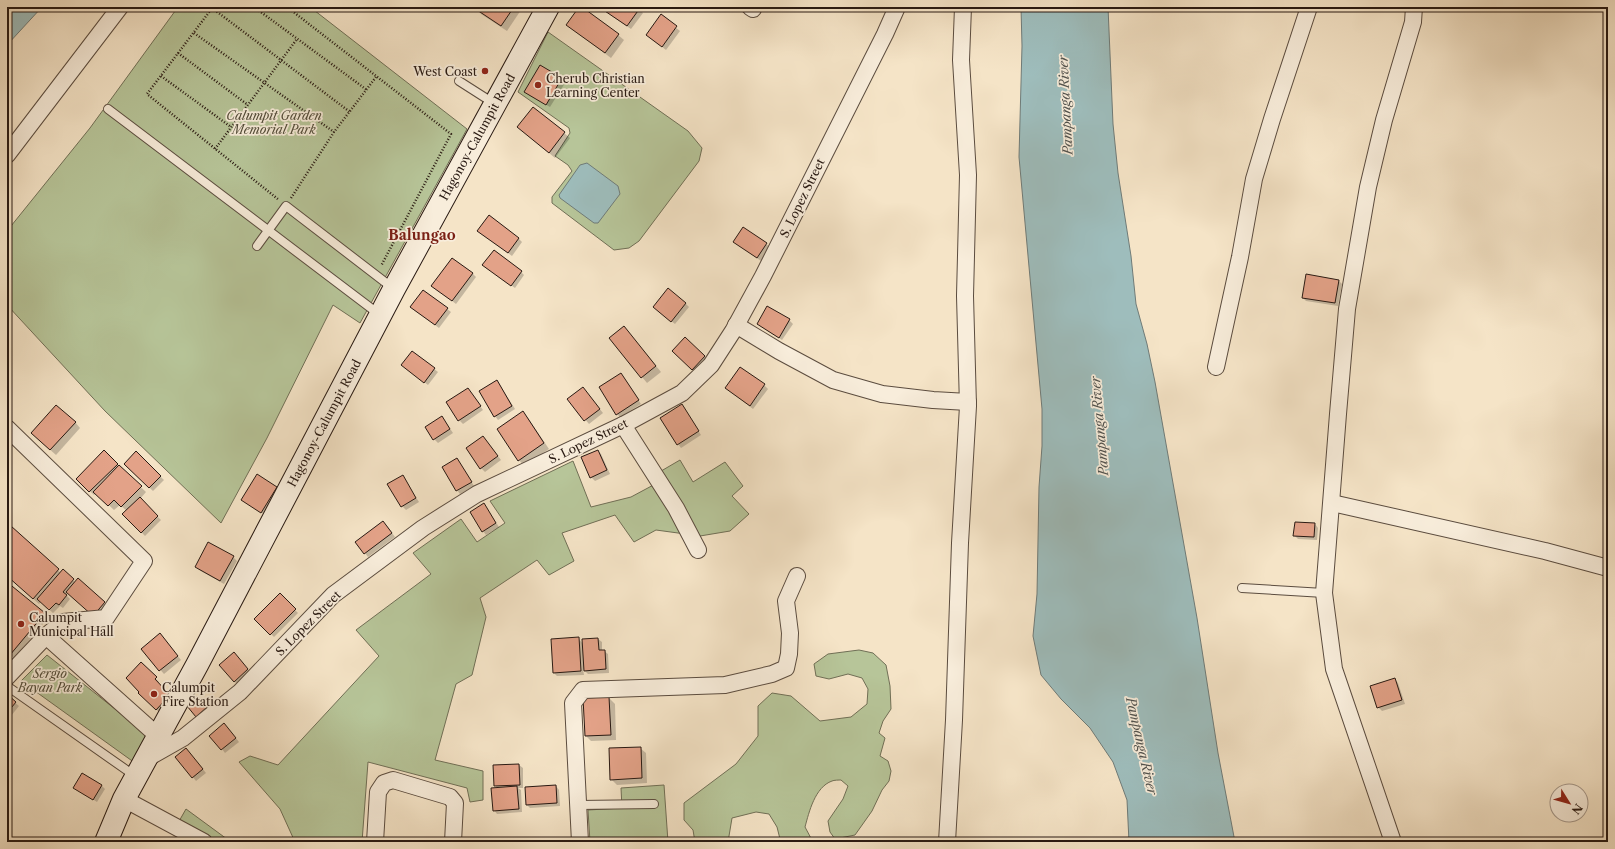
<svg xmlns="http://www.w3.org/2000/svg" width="1615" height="849" font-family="'Libre Caslon Text',serif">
	<rect width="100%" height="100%" fill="#f5e4c7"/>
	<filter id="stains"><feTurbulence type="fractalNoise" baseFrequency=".005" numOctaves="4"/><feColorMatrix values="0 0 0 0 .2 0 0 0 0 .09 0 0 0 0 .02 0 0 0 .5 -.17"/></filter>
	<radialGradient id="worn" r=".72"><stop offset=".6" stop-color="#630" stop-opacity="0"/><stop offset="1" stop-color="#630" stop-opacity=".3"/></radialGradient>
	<g fill="#b7c599" stroke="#706f56">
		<polygon points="178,7 310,7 467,129 360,323 333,305 267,438 221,523 105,411 7,305 7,231 90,128"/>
		<polygon points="548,32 688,131 702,148 699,161 639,241 629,248 614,250 552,203 552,197 572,171 568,165 555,156 570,133 569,128 518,92"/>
		<polygon points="680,460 693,482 725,462 743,486 732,496 749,514 730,531 700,536 656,530 634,542 615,515 562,533 574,561 549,575 537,560 480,598 486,617 472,675 456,684 435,760 483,771 483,800 470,802 467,788 368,762 362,842 295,842 280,809 239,762 250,756 278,765 379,656 356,630 431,574 413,553 461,519 477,542 505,523 490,501 573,461 591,507 631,497 659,482 656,474"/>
		<path d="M859,650L873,653L886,665L890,686L891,709L883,721L879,733L885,738L880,756L888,761L891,771L889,781L882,790L872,811L855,835L835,839L830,832L828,821L843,799L848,786L841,780C839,780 834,780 832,781C815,787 809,812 805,827L813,842H788L780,839L777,827L769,814L756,812L732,818L728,842H695L693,830L684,820V803L736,764L758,736V706L772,693L791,696L820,721L851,717L867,704L868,689L862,678L848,674L829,679L816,676L814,664L828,654Z"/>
		<polygon points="47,655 149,736 135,763 21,681"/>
		<polygon points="664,785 668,842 637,842 637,839 590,842 588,810 622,808 621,788"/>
		<polygon points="186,809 231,842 189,842 174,830"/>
	</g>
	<g fill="#9ebdbc" stroke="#6f7b78">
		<polygon points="7,7 42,7 7,45"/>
		<polygon points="1021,7 1108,7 1113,124 1118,173 1131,256 1136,304 1147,344 1155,382 1197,618 1218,753 1235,842 1129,842 1127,800 1113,762 1090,728 1061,699 1041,675 1033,636 1037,594 1039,487 1042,446 1042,409 1019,157 1022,46"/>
		<polygon points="587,163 618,186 620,194 598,223 594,223 560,198 559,195 580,165"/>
	</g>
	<g fill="#0003">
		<polygon points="477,7 523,7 507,31 481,14 476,8"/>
		<polygon points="599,7 636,7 643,13 631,29"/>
		<polygon points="661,16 680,31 666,50 651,38"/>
		<polygon points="567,25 618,35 624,40 611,58"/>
		<polygon points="561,79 565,83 550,107 529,95"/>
		<polygon points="518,127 564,133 570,138 555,158"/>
		<polygon points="482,234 518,238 522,242 512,256"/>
		<polygon points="734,242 766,244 770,247 761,261"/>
		<polygon points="487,268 521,272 524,275 515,288"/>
		<polygon points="472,273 476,277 456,304 433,286"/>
		<polygon points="1339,281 1342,284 1338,306 1306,301 1303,298"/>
		<polygon points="423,291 451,312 439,328 415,310"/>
		<polygon points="685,303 689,307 675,324 658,311"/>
		<polygon points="789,320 793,324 782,340 758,324"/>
		<polygon points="624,327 661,372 647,383 610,338"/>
		<polygon points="685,338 708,360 696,373 673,351"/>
		<polygon points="412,352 438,372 428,385 406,368"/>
		<polygon points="621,374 641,404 620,417 617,414"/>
		<polygon points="497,381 515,409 498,420 495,416"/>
		<polygon points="764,385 768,389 753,409 726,388"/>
		<polygon points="468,389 483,410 463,424 459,420"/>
		<polygon points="586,392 603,413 589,424 568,399"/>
		<polygon points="682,405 701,435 681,448 678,444"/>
		<polygon points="523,413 528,418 549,449 524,466 519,460"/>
		<polygon points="442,417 453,433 438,443 434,439"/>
		<polygon points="75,422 80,428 56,455 38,439"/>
		<polygon points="483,437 501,460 485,472 481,468"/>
		<polygon points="598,451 601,454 610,474 595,481 591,477"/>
		<polygon points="104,452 146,492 140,499 161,520 145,536 124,514 127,511 120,505 114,510 96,493 94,495 77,479"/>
		<polygon points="136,453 164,480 153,491 125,464"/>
		<polygon points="457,459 474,486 460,494 457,490"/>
		<polygon points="402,476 419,502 406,510 402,506"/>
		<polygon points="276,488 280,491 265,515 242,500"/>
		<polygon points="484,504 499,527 486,535 483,531"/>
		<polygon points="7,523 10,526 7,529"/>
		<polygon points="1315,524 1318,528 1317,540 1298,539 1294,535"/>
		<polygon points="387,526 395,537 368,557 365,553"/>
		<polygon points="11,528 61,573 63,571 76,583 79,580 108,607 97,619 69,593 66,595 70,599 63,608 60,606 53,613 41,602 39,604 7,575 7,532"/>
		<polygon points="233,557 237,561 224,584 199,570 196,567"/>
		<polygon points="7,583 48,618 14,658 7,652"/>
		<polygon points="280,595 298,613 274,637 256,619"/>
		<polygon points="163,638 181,660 164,674 142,649"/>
		<polygon points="578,638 583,644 598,639 602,642 602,651 604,651 608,654 609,673 588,674 583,669 584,675 557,676 554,673"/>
		<polygon points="237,657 251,673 238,685 234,681"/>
		<polygon points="141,664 159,682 157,684 173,699 160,713 139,693"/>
		<polygon points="1395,679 1398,683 1405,704 1382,711 1378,707"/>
		<polygon points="7,696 19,706 7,721"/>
		<polygon points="609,698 615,704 616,740 591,741 586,736"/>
		<polygon points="228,728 239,742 225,753 222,749"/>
		<polygon points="640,748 646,753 647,783 617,785 611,779"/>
		<polygon points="190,753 206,773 196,781 177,757"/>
		<polygon points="519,765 523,768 523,788 518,788 521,790 522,812 497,814 494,810 498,789 495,785"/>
		<polygon points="102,786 105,789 97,802 74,787"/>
		<polygon points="556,786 559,790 560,806 530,808 527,805"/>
	</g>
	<g fill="#e3a288" stroke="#281912">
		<polygon points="475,7 514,7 501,26 474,8"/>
		<polygon points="579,7 582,7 619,34 605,53 566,25"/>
		<polygon points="599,7 638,7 640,8 627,26"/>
		<polygon points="661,14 677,26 662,47 646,35"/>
		<polygon points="540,65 562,78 546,105 524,92"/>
		<polygon points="533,107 565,132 549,153 517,127"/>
		<polygon points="7,133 12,137 7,144"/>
		<polygon points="489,215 519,238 508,253 477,231"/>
		<polygon points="743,227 767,243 757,258 733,242"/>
		<polygon points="494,250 522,271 511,286 482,265"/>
		<polygon points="452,258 473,273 452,301 431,286"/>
		<polygon points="1306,274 1339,280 1335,303 1302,298"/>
		<polygon points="668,288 686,303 671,322 653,307"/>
		<polygon points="423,290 448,308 435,325 410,307"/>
		<polygon points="767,306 790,319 779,338 757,324"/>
		<polygon points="624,326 656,366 641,378 609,338"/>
		<polygon points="685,337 705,356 692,370 672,351"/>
		<polygon points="412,351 435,368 424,383 401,365"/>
		<polygon points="740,367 765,384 750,406 725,388"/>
		<polygon points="621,373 639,400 616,415 599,387"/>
		<polygon points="497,380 512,406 494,417 479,391"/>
		<polygon points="583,387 600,409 584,421 567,399"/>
		<polygon points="468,388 481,406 458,421 446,402"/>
		<polygon points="682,404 699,431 677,445 660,418"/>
		<polygon points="56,405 76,422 50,450 31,433"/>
		<polygon points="523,411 544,443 518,461 497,429"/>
		<polygon points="442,416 450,429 433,440 425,427"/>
		<polygon points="483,436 498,456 480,469 466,448"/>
		<polygon points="104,450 118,464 89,492 76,479"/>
		<polygon points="598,450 607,470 590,478 581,457"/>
		<polygon points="136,451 161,476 149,488 124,464"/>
		<polygon points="457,458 472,482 456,491 442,467"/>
		<polygon points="119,465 142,486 121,507 114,500 108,506 93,492"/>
		<polygon points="257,474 277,487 261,513 241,500"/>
		<polygon points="403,475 416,498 401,507 387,484"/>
		<polygon points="140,497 158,516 141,533 122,514"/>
		<polygon points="484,503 496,523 482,532 470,512"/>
		<polygon points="383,521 392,533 364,554 355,542"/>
		<polygon points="1295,522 1315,523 1314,537 1293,536"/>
		<polygon points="11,526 59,569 33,599 7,576 7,531"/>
		<polygon points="208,542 234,556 220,581 195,567"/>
		<polygon points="63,569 74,579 63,592 67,595 59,605 56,603 49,610 37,599"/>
		<polygon points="78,578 105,602 93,616 66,592"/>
		<polygon points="7,582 45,613 10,655 7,652"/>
		<polygon points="280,593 296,609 270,635 254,619"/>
		<polygon points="160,633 178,656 159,671 141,649"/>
		<polygon points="579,637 581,671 553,673 551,639"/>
		<polygon points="598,638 599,650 605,650 606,669 584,671 582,639"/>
		<polygon points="234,652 248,669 234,682 219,665"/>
		<polygon points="141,662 157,677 155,679 170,695 156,710 138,693 139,692 126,678"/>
		<polygon points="1395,678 1402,700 1377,708 1370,686"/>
		<polygon points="7,694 16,702 7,713"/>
		<polygon points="197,696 207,707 196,717 187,706"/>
		<polygon points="609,697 611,735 585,736 583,698"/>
		<polygon points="224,723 236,738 221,750 209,736"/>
		<polygon points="641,747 642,778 610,780 609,748"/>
		<polygon points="186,748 203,769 192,778 175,757"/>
		<polygon points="519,764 520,785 494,786 493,765"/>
		<polygon points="82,773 102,785 93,800 73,788"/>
		<polygon points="556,785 557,803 526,805 525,787"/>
		<polygon points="517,786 519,809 493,811 491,788"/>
	</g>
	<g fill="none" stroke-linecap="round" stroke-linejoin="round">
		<g stroke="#5b4c3f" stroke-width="10">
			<g id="lane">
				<polyline points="459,81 495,104"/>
				<polyline points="108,109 380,315"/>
				<polyline points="257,246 286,206 394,289"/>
				<polyline points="1242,588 1324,593"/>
				<polyline points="7,686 135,776"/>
				<polyline points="579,805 654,804"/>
			</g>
		</g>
		<g stroke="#5b4c3f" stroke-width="18">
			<g id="street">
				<polyline points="750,7 753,9"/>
				<polyline points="7,155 120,7"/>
				<polyline points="736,325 779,351 833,380 882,394 933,400 968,402"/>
				<polyline points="1216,367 1240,257 1254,179 1272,119 1309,7"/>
				<polyline points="623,425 676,508 698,550"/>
				<polyline points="7,428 144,561 106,618 63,622 46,636 7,677"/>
				<polyline points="1332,503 1545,551 1608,568"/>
				<polyline points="46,636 158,736"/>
				<polyline points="146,759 183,738 240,692 333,595 423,528 477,494 623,425 682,393 711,365 733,331 763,276 885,34 897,7"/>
				<polyline points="124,799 204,842"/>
				<polyline points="375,842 378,792 384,783 393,780 450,797 455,803 453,842"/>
				<polyline points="580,842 573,703 583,690 725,685 772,674 786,668 789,654 790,633 786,601 797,576"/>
				<polyline points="947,842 954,720 960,543 968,406 965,296 968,175 961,60 963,7"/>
				<polyline points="1393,842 1334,669 1324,593 1338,414 1347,309 1368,187 1384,120 1413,22 1414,7"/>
			</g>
		</g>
		<g stroke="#281912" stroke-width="24">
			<polyline id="secondary" points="106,842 124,799 197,665 394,289 548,7"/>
		</g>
		<g stroke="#281912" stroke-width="2.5" stroke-dasharray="1 2" stroke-linecap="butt">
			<polyline points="213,7 147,94 279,200"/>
			<polyline points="254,7 367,90"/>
			<polyline points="287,7 451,134 381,266"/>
			<polyline points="212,8 350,112"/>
			<polyline points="194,33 334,132"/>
			<polyline points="178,53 248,105"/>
			<polyline points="161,76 231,127"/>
			<polyline points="215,149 297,39"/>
			<polyline points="291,198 334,132 376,77"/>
		</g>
		<use href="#lane" stroke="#f8eddb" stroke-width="8"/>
		<use href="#street" stroke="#f8eddb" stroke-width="16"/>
		<use href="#secondary" stroke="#f8eddb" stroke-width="22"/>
	</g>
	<g fill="#8f2418" stroke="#f8eddb" stroke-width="1.5">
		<circle cx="485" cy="71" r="4"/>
		<circle cx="538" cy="85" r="4"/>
		<circle cx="21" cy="624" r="4"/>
		<circle cx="154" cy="694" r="4"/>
	</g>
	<g text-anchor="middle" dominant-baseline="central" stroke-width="3.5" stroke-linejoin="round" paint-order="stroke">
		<g font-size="12" fill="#281912" stroke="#f8eddb" text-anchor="start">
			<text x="477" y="71" text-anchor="end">West Coast</text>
			<text x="546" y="78">Cherub Christian<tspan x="546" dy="14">Learning Center</tspan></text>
			<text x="29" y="617">Calumpit<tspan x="29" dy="14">Municipal Hall</tspan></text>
			<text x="162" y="687">Calumpit<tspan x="162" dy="14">Fire Station</tspan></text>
		</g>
		<g font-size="12" font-style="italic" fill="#534d3a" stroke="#f8eddb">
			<text x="274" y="115">Calumpit Garden<tspan x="274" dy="14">Memorial Park</tspan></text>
			<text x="50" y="673">Sergio<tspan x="50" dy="14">Bayan Park</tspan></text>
		</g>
		<g font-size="12" fill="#281912" stroke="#f8eddb">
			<text transform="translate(477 137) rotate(-61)">Hagonoy-Calumpit Road</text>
			<text transform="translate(802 198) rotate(-64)">S. Lopez Street</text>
			<text transform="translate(324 423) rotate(-62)">Hagonoy-Calumpit Road</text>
			<text transform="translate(588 441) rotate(-26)">S. Lopez Street</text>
			<text transform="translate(308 623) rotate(-45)">S. Lopez Street</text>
		</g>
		<g font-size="13" font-style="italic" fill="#51524e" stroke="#f8eddb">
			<text transform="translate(1065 105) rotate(-93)">Pampanga River</text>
			<text transform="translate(1099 426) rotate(-95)">Pampanga River</text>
			<text transform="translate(1142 746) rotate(77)">Pampanga River</text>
		</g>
		<g font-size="14" font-weight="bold" fill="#7a1f14" stroke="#f8eddb">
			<text x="422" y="235">Balungao</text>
		</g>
	</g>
	<rect width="1615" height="849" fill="none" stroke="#f5e4c7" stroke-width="24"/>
	<rect x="8" y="8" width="1599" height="833" fill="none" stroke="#281912" stroke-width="2"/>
	<rect x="12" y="12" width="1591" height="825" fill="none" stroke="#281912"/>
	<g transform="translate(1569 803) rotate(127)"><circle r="19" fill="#f8eddb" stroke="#a5988b"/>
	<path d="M0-3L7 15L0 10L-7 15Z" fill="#8f2418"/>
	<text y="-6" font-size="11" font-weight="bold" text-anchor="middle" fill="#281912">N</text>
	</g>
	<rect width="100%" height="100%" filter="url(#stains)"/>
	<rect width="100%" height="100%" fill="url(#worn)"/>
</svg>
